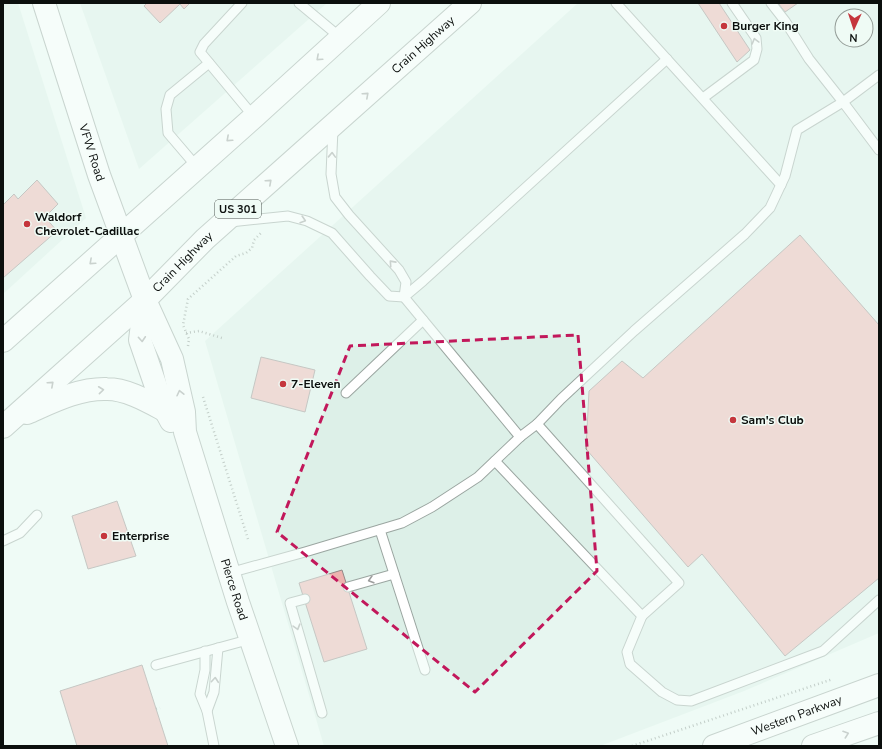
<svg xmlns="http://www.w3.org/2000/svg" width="882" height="749" font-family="'Nunito Sans',sans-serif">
	<rect width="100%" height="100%" fill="#effbf5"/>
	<g fill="#ddf0e8" fill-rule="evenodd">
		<polygon points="3,3 18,3 86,218 3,294"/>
		<polygon points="80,3 327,3 139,169"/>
		<path d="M578,3H879V633L744,691L600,746H324L205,341ZM842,16H866V40H842Z"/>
	</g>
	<g fill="#edb3af" stroke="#948887">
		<polygon points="147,3 190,3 184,9 180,4 160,23 144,6"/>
		<polygon points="698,3 719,3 750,50 737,62"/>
		<polygon points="778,3 798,3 785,12"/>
		<polygon points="37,180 58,204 45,217 57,231 3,278 3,205 14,194 18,199"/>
		<polygon points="800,235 879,325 879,578 785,656 702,554 688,567 586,449 589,391 622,361 643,378"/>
		<polygon points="261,357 315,370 305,412 251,398"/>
		<polygon points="117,501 136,556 88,569 72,516"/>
		<polygon points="342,570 367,649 324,662 299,583"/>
		<polygon points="142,665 168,746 77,746 60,691"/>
	</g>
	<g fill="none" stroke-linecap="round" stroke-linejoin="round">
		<g stroke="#9ba6a1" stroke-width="11">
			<g id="lane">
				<polyline points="242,3 204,44 200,52 254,117"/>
				<polyline points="299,3 341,38"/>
				<polyline points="616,3 781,185"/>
				<polyline points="771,3 785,21 809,59 843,102 879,150"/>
				<polyline points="703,98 754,60 757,49 756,38 732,3"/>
				<polyline points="333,129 331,174 335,197 349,215 399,270 406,282 404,297 520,437"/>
				<polyline points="197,167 168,133 166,109 170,95 209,63"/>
				<polyline points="230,222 288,216 307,221 332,233 370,276 389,296 404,297 423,281 667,59"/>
				<polyline points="346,393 423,320"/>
				<polyline points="537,424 679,583 642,616"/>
				<polyline points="495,461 642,616 627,652 630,664 662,692 677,700 691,701 823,651 879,600"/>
				<polyline points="380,530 425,670"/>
				<polyline points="3,541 20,533 37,515"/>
				<polyline points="229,573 305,552 402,523 432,507 478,477 520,437 537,424 561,399 634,331 745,234 770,208 785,176 797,130 843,102 879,75"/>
				<polyline points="348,587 394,574"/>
				<polyline points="305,599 290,603 322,713"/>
				<polyline points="205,651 205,670 200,694 207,711 214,746"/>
				<polyline points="156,665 251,639"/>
				<polyline points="207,711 214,692 218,648"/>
			</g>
		</g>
		<g stroke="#9ba6a1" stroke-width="24">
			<g id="secondary">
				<path id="s1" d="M44,3L99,175L145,300L172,359L184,412L185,432L238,602L287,746"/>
				<polyline points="145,300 140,340 162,404 171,421"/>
				<path id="s2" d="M714,746L879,685"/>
				<polyline points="813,746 879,723"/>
			</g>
		</g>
		<g stroke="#9ba6a1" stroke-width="24">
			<g id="highway">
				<polyline points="3,341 254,117 379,3"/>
				<path d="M27,413C52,402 79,388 107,389C127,389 149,402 166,411"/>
				<path id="s3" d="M3,427L145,300L205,239L470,3"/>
			</g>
		</g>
		<g stroke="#8e9793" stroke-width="2.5" stroke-dasharray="1 3" stroke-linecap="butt">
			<polyline points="186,333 199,331 222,338"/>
			<polyline points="188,346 189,339 183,325 188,299 236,256 246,253 252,248 254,240 262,232"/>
			<polyline points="203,397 248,539"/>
			<polyline points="156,709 160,708"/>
			<polyline points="632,746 833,679"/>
		</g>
		<use href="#lane" stroke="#fff" stroke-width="9"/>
		<use href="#secondary" stroke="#fff" stroke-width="22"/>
		<use href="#highway" stroke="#fff" stroke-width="22"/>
	</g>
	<defs><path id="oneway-chevron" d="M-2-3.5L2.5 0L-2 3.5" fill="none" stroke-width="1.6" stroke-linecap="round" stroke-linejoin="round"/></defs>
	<g stroke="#9d9f9e">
		<use href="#oneway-chevron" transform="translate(755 41) rotate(-105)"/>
		<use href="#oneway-chevron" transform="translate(319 58) rotate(138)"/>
		<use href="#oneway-chevron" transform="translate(366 95) rotate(-42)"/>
		<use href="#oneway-chevron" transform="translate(229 139) rotate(138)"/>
		<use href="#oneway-chevron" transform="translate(332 155) rotate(-88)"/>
		<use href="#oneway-chevron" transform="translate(269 182) rotate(-42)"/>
		<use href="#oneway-chevron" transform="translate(303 220) rotate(17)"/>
		<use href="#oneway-chevron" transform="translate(92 262) rotate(138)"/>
		<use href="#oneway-chevron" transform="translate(392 263) rotate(-132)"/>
		<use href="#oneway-chevron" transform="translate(142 339) rotate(86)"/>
		<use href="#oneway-chevron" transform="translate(51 384) rotate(-42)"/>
		<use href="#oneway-chevron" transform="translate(101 390) rotate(-6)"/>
		<use href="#oneway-chevron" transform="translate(180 393) rotate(-103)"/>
		<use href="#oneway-chevron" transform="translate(371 580) rotate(164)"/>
		<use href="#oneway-chevron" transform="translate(297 627) rotate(74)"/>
		<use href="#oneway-chevron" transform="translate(215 680) rotate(-85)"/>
		<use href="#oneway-chevron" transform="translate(846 734) rotate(-19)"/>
	</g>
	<path d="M0 0H882V749H0ZM578,335L597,571L475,692L277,532L350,346Z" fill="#effbf5" fill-opacity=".55" fill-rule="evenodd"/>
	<path fill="none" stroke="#c2185b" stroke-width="3" stroke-dasharray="8 5" stroke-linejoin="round" d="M578,335L597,571L475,692L277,532L350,346Z"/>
	<g fill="#c5363d" stroke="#effbf5" stroke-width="1.5">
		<circle cx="724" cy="26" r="4"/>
		<circle cx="27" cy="224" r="4"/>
		<circle cx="283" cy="384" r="4"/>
		<circle cx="733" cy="420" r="4"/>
		<circle cx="104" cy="536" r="4"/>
	</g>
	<g text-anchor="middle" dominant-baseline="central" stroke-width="3" stroke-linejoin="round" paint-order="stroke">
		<rect fill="#effbf5" stroke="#4f5653" stroke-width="1" x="215" y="200" width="46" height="18" rx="3"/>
		<g font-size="11" font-weight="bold" fill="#0b0f0d">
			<text x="238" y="209">US 301</text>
		</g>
		<g font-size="12" font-weight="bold" fill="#0b0f0d" stroke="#effbf5" text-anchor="start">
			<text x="732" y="26">Burger King</text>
			<text x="35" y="217">Waldorf<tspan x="35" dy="14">Chevrolet-Cadillac</tspan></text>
			<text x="291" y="384">7-Eleven</text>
			<text x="741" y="420">Sam's Club</text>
			<text x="112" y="536">Enterprise</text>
		</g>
		<g font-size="12" fill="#0b0f0d" stroke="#effbf5">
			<text stroke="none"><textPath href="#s3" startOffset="568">Crain Highway</textPath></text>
			<text stroke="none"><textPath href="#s1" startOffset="157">VFW Road</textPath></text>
			<text stroke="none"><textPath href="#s3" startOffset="244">Crain Highway</textPath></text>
			<text stroke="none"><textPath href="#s1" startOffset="618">Pierce Road</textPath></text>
			<text stroke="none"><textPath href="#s2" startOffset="88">Western Parkway</textPath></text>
		</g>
	</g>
	<rect width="882" height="749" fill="none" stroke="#0b0f0d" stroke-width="8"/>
	<g transform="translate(854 28) rotate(183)"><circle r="19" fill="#effbf5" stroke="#949d98"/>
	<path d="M0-3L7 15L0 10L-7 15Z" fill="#c5363d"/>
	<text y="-6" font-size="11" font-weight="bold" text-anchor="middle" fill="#0b0f0d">N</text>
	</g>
</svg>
